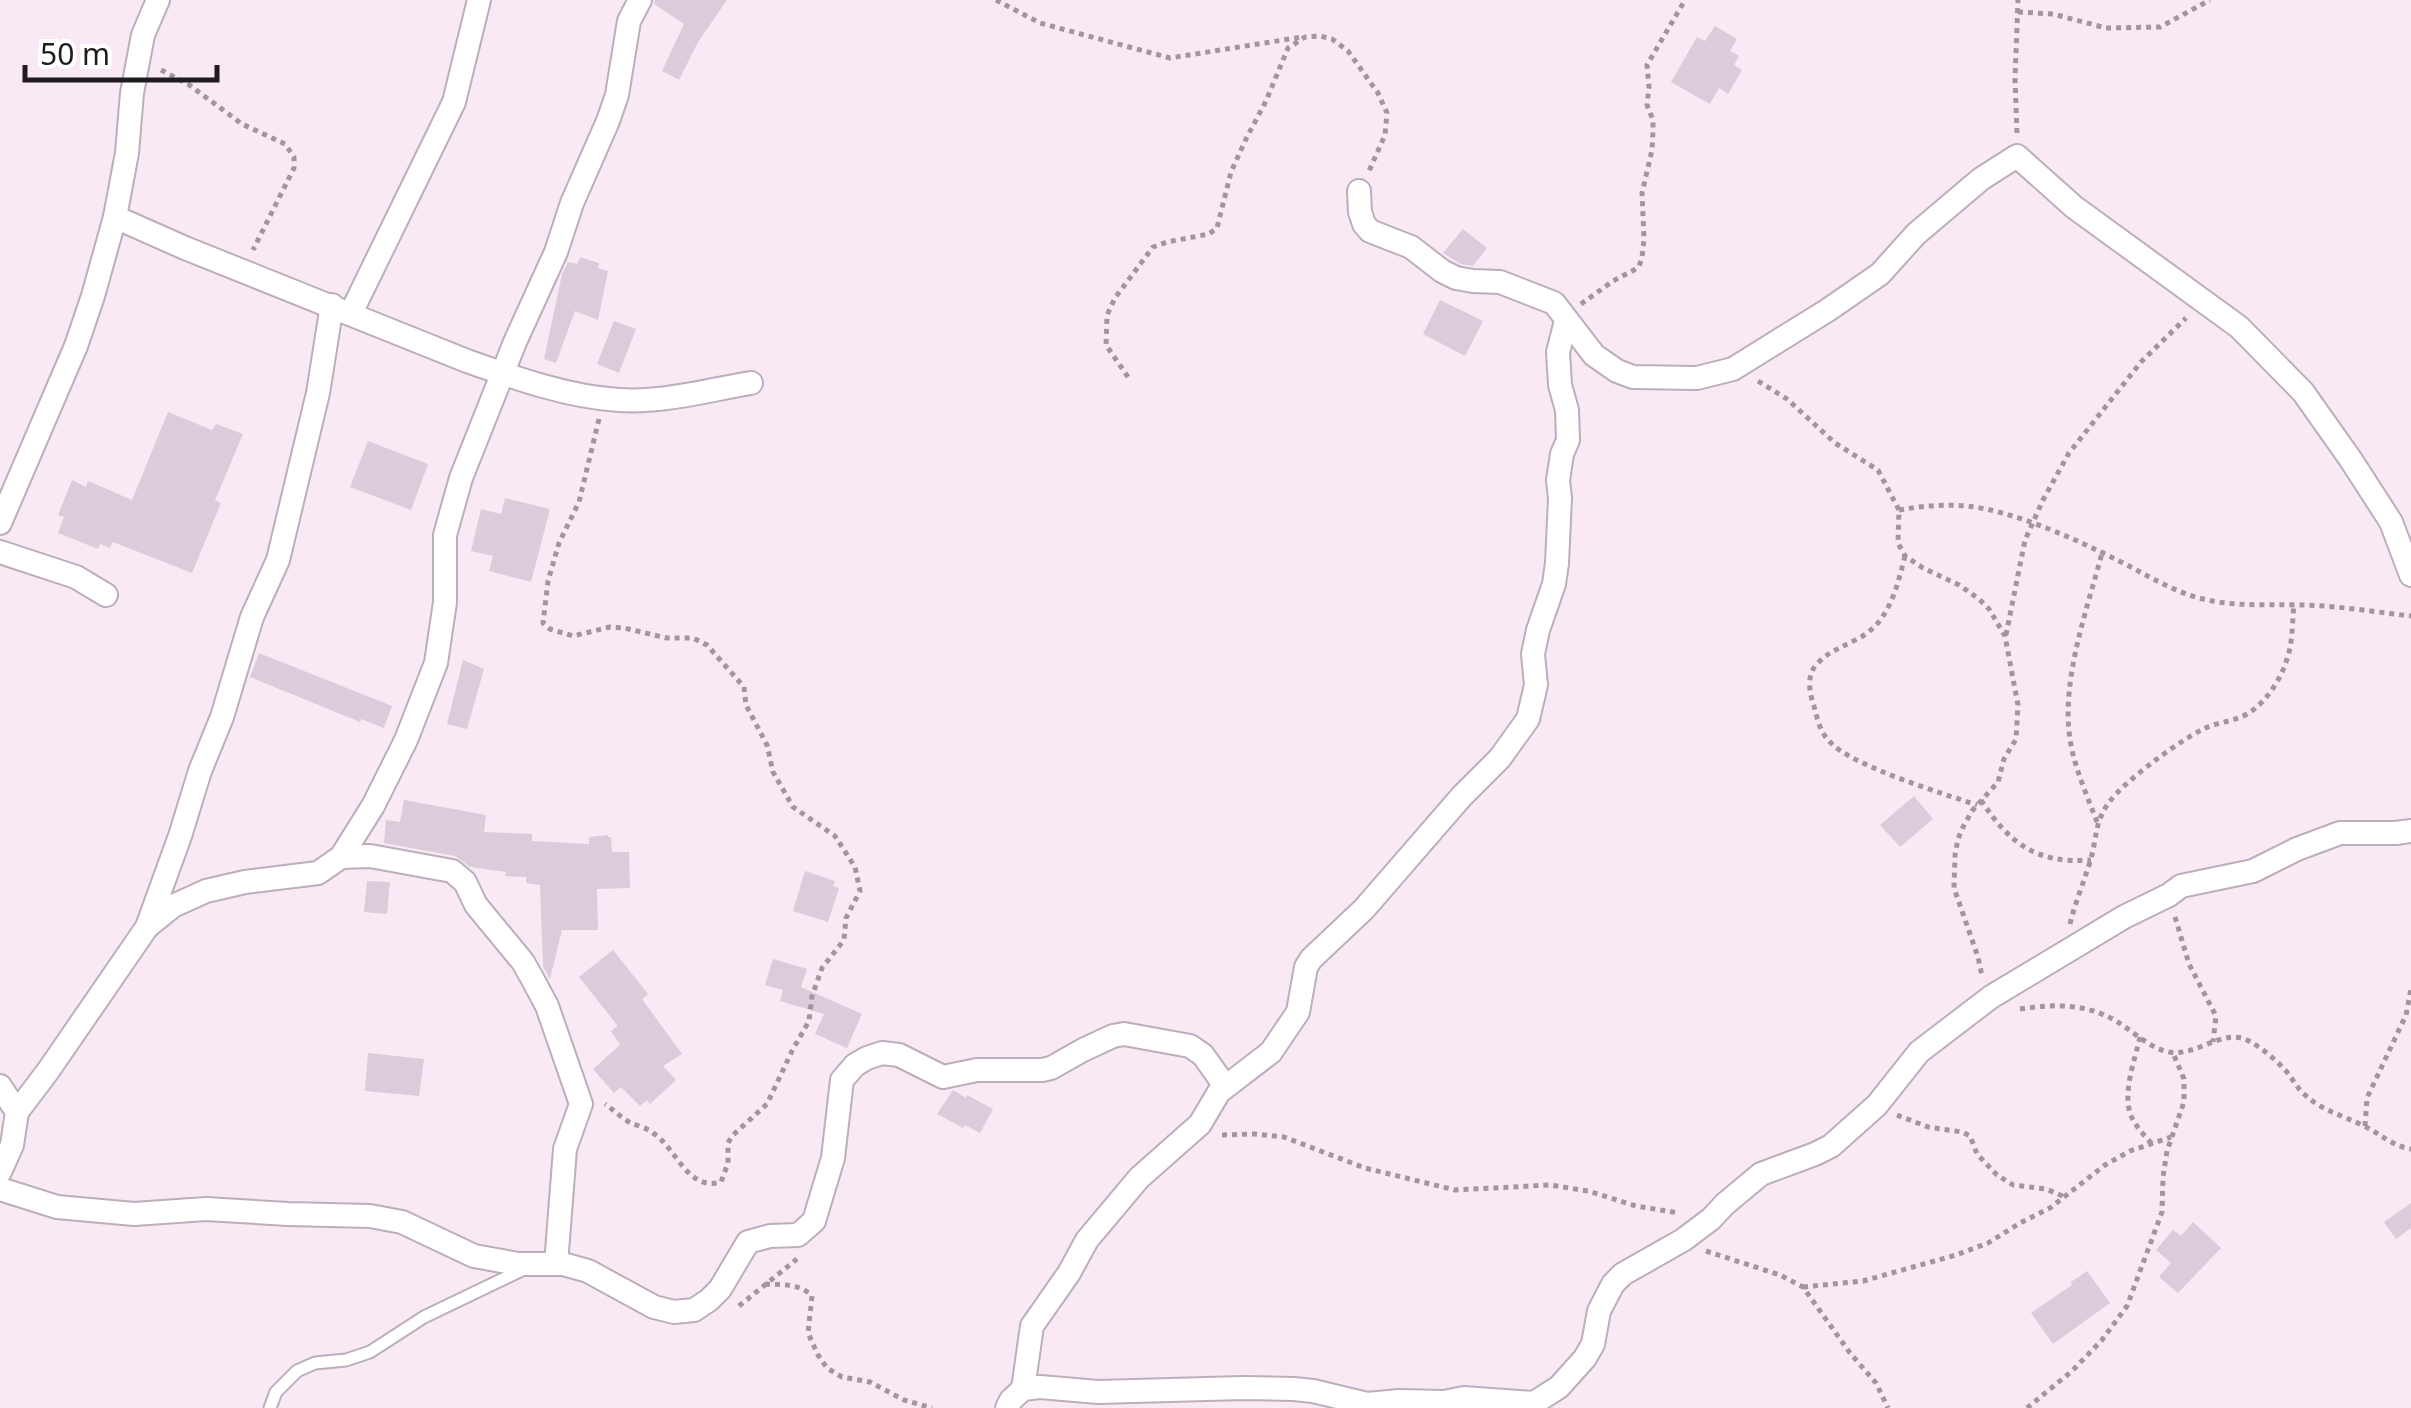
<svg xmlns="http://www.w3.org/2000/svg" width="2411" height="1408" font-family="'Noto Sans',sans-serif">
	<rect width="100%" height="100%" fill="#f8e9f5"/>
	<g fill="#dbccd9">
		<polygon points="655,0 727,0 698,42 679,80 662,71 684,24 654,4"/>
		<polygon points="1715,26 1737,39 1730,51 1739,56 1734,65 1742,70 1728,94 1719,88 1710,104 1671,82 1697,37 1705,41"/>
		<polygon points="1463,229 1487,248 1473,266 1461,264 1443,253"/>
		<polygon points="580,257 599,263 598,268 608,271 598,320 575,311 556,363 544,359 562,274 568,262 577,264"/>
		<polygon points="1440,300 1483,321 1465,356 1423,334"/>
		<polygon points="614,321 636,329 619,373 597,364"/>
		<polygon points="168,412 212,430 216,424 243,434 215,500 221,503 192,573 113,542 110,548 100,544 98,549 58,533 64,517 58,515 72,480 86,487 88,481 132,500"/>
		<polygon points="368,441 428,464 411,510 350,487"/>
		<polygon points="505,498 550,509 531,582 489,571 493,556 471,551 481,509 501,514"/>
		<polygon points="259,653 392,706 384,728 361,719 360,722 250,677"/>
		<polygon points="463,660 484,669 467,729 447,724"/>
		<polygon points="1914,796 1933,819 1900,847 1880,825"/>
		<polygon points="404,800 486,815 484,832 532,834 532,841 589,844 589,837 608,835 608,837 611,837 612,852 629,852 630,888 597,889 598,930 562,930 550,979 543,967 540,885 526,883 526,877 505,876 506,872 470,867 455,856 384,843 386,820 400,822"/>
		<polygon points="805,871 835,881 833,886 839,888 828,922 793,911"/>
		<polygon points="367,881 390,882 387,914 364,912"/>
		<polygon points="613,950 648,994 642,999 682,1054 663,1066 676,1080 650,1104 647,1100 640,1106 621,1087 614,1093 593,1069 620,1045 611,1031 618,1026 579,977"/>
		<polygon points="773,959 807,969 801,987 862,1014 847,1048 815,1034 824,1014 780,1001 783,990 765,985"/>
		<polygon points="368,1053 424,1059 419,1096 365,1091"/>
		<polygon points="953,1090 966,1098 967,1095 993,1109 980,1133 965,1125 963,1128 937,1114"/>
		<polygon points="2411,1203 2411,1228 2396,1239 2384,1222"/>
		<polygon points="2193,1222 2221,1248 2178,1293 2159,1277 2171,1263 2156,1250 2173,1230 2181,1236"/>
		<polygon points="2087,1271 2110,1303 2053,1344 2031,1313 2072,1285 2071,1282"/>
	</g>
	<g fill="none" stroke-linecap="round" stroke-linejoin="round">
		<g stroke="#bcaeba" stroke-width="15">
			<polyline id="service" points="270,1408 276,1392 297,1371 315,1363 346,1360 370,1352 424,1317 526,1268"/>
		</g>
		<g stroke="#bcaeba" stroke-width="26">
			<g id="minor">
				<polyline points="1359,191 1360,212 1364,224 1370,231 1411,247 1442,271 1456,278 1473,281 1500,282 1554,303 1594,355 1617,371 1633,377 1697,378 1733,369 1828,310 1880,274 1916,234 1981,179 2017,156 2074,207 2239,327 2303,392 2351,460 2391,522 2411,575"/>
				<path d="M115,217L185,248L467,361C515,378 568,397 619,400C663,403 708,390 751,383"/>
				<polyline points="351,313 454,102 479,0"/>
				<polyline points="0,523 76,346 93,296 115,217 127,153 132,93 143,35 158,0"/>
				<polyline points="0,552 76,577 106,595"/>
				<polyline points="341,857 370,856 452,871 465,882 476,905 523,962 532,978 547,1006 581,1104 565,1149 556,1264"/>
				<polyline points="147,927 180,836 200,771 222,717 252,617 278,560 318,393 332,305"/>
				<polyline points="0,1086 17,1112 12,1145 0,1172"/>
				<polyline points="17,1112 48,1071 147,927 173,906 206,891 245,882 318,873 341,857 373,806 406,740 436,663 445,602 445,535 461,478 515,342 556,252 572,203 608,121 617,95 629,21 640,0"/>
				<polyline points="0,1189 57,1207 134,1214 206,1209 288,1214 370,1216 402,1222 474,1256 518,1264 563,1264 588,1271 654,1307 674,1312 694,1310 709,1300 720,1289 748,1242 770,1236 798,1235 814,1221 833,1158 842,1080 855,1065 867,1058 882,1053 899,1055 943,1077 977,1070 1042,1070 1051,1068 1083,1050 1113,1036 1124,1034 1190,1046 1203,1055 1225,1086"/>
				<polyline points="1023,1389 1032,1326 1069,1273 1087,1240 1139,1178 1200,1124 1219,1092 1271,1052 1298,1012 1306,967 1311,959 1364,909 1462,796 1500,758 1528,719 1536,685 1533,654 1538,630 1554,584 1557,563 1560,498 1558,480 1562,454 1568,440 1567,410 1560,385 1558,352 1566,321"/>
				<polyline points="1007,1408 1011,1400 1023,1389 1040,1387 1098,1392 1243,1388 1294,1389 1313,1391 1367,1404 1399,1401 1444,1402 1464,1398 1534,1403 1559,1387 1585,1358 1593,1344 1599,1311 1613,1284 1623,1274 1683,1240 1711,1219 1725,1204 1761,1174 1815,1154 1831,1146 1877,1105 1919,1052 1991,997 2124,917 2169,895 2181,886 2253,871 2297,849 2340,833 2396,833 2411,831"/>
			</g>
		</g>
		<g stroke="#a1969f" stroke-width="5" stroke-dasharray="5 5" stroke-linecap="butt">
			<polyline points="996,0 1040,23 1170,58 1302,37"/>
			<polyline points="2018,12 2053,14 2106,28 2160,27 2210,0"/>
			<polyline points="161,70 188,84 242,124 285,144 294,157 294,168 253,250"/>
			<polyline points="2017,133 2015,79 2018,0"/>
			<polyline points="1581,304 1613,281 1634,270 1639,266 1642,258 1644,239 1642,193 1652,150 1653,131 1653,120 1647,105 1649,87 1647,65 1685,0"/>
			<polyline points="1128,377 1106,345 1107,315 1115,298 1153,247 1167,242 1209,234 1217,228 1231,172 1246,139 1266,101 1288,48 1305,37 1320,36 1332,39 1348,51 1378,93 1387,113 1385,135 1369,171"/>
			<polyline points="1758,381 1787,399 1835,443 1878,470 1899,510 1898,543 1905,556 1923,568 1959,585 1979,599 1989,609 2005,636 2018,705 2016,739 2004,759 1998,782 1972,811 1963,827 1958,839 1955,855 1954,888 1978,957 1982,976"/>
			<path d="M599,419L579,502L559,543L548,581L543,623L550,629L573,636L610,627L624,628L667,638H693L707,645L744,687L746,705L767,745L773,772L793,807L835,836L855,867L860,891L846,918L844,940L822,968L812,996L809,1021L792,1051L767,1104L732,1136L728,1143V1163L721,1182C687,1192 676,1147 653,1133C647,1128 638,1126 631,1123C621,1118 614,1110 605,1104"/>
			<path d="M1899,510C1922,506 1944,504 1967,506C2014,511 2075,539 2117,560C2146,574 2167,589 2199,598C2233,607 2263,604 2297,605C2335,605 2374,612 2411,616"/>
			<path d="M1905,556C1897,587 1889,624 1857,639C1843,647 1829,651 1818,663C1806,674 1809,692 1814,706C1817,718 1820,732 1829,741C1849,765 1944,794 1977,805"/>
			<polyline points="2006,635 2025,540 2043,500 2069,453 2141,362 2186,318"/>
			<path d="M1981,800C2010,845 2038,864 2091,860"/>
			<path d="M2097,822C2087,795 2074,767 2070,739C2061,680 2087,610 2102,553"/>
			<polyline points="2175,917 2189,964 2216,1016 2213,1042"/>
			<path d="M2070,924C2075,903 2083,884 2089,865C2099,835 2092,820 2116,794C2136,773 2178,742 2203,729C2217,722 2233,722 2247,714C2266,703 2281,679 2287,659C2293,642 2292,622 2294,605"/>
			<path d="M2020,1009C2054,1004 2086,1003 2116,1021C2133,1031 2149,1048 2169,1052C2197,1057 2223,1027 2249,1041C2262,1048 2275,1059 2285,1070C2292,1077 2296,1087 2304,1094C2322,1111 2342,1115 2364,1126C2381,1134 2392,1146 2411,1149"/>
			<path d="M2140,1037C2135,1060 2121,1095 2132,1118C2137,1128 2145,1136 2152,1144"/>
			<polyline points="1897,1115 1928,1127 1962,1132 1970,1136 1977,1154 1997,1175 2013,1185 2046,1189 2065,1197"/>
			<polyline points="2365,1126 2367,1098 2406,1015 2411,989"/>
			<polyline points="1222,1135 1254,1134 1284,1137 1365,1168 1455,1190 1550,1185 1588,1191 1636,1206 1679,1213"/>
			<polyline points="1706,1251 1780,1275 1803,1287 1850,1353 1876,1383 1888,1408"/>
			<path d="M765,1284C782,1285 800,1283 812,1296L808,1333L818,1355L827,1368L842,1377L870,1382L904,1400L932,1408"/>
			<polyline points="1803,1287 1863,1281 1956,1255 1988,1243 2020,1223 2050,1208 2105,1165 2130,1151 2171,1137"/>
			<polyline points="739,1306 797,1259"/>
			<polyline points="2027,1408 2072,1371 2102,1340 2127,1306 2162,1212 2163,1177 2167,1151 2184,1102 2184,1079 2173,1053"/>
		</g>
		<use href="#service" stroke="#fff" stroke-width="11"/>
		<use href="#minor" stroke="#fff" stroke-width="22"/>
	</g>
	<path d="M25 65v15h192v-15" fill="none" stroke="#201b1f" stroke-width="5"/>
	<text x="40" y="65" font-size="30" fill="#201b1f" stroke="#ffffff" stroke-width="8" paint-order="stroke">50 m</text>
</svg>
